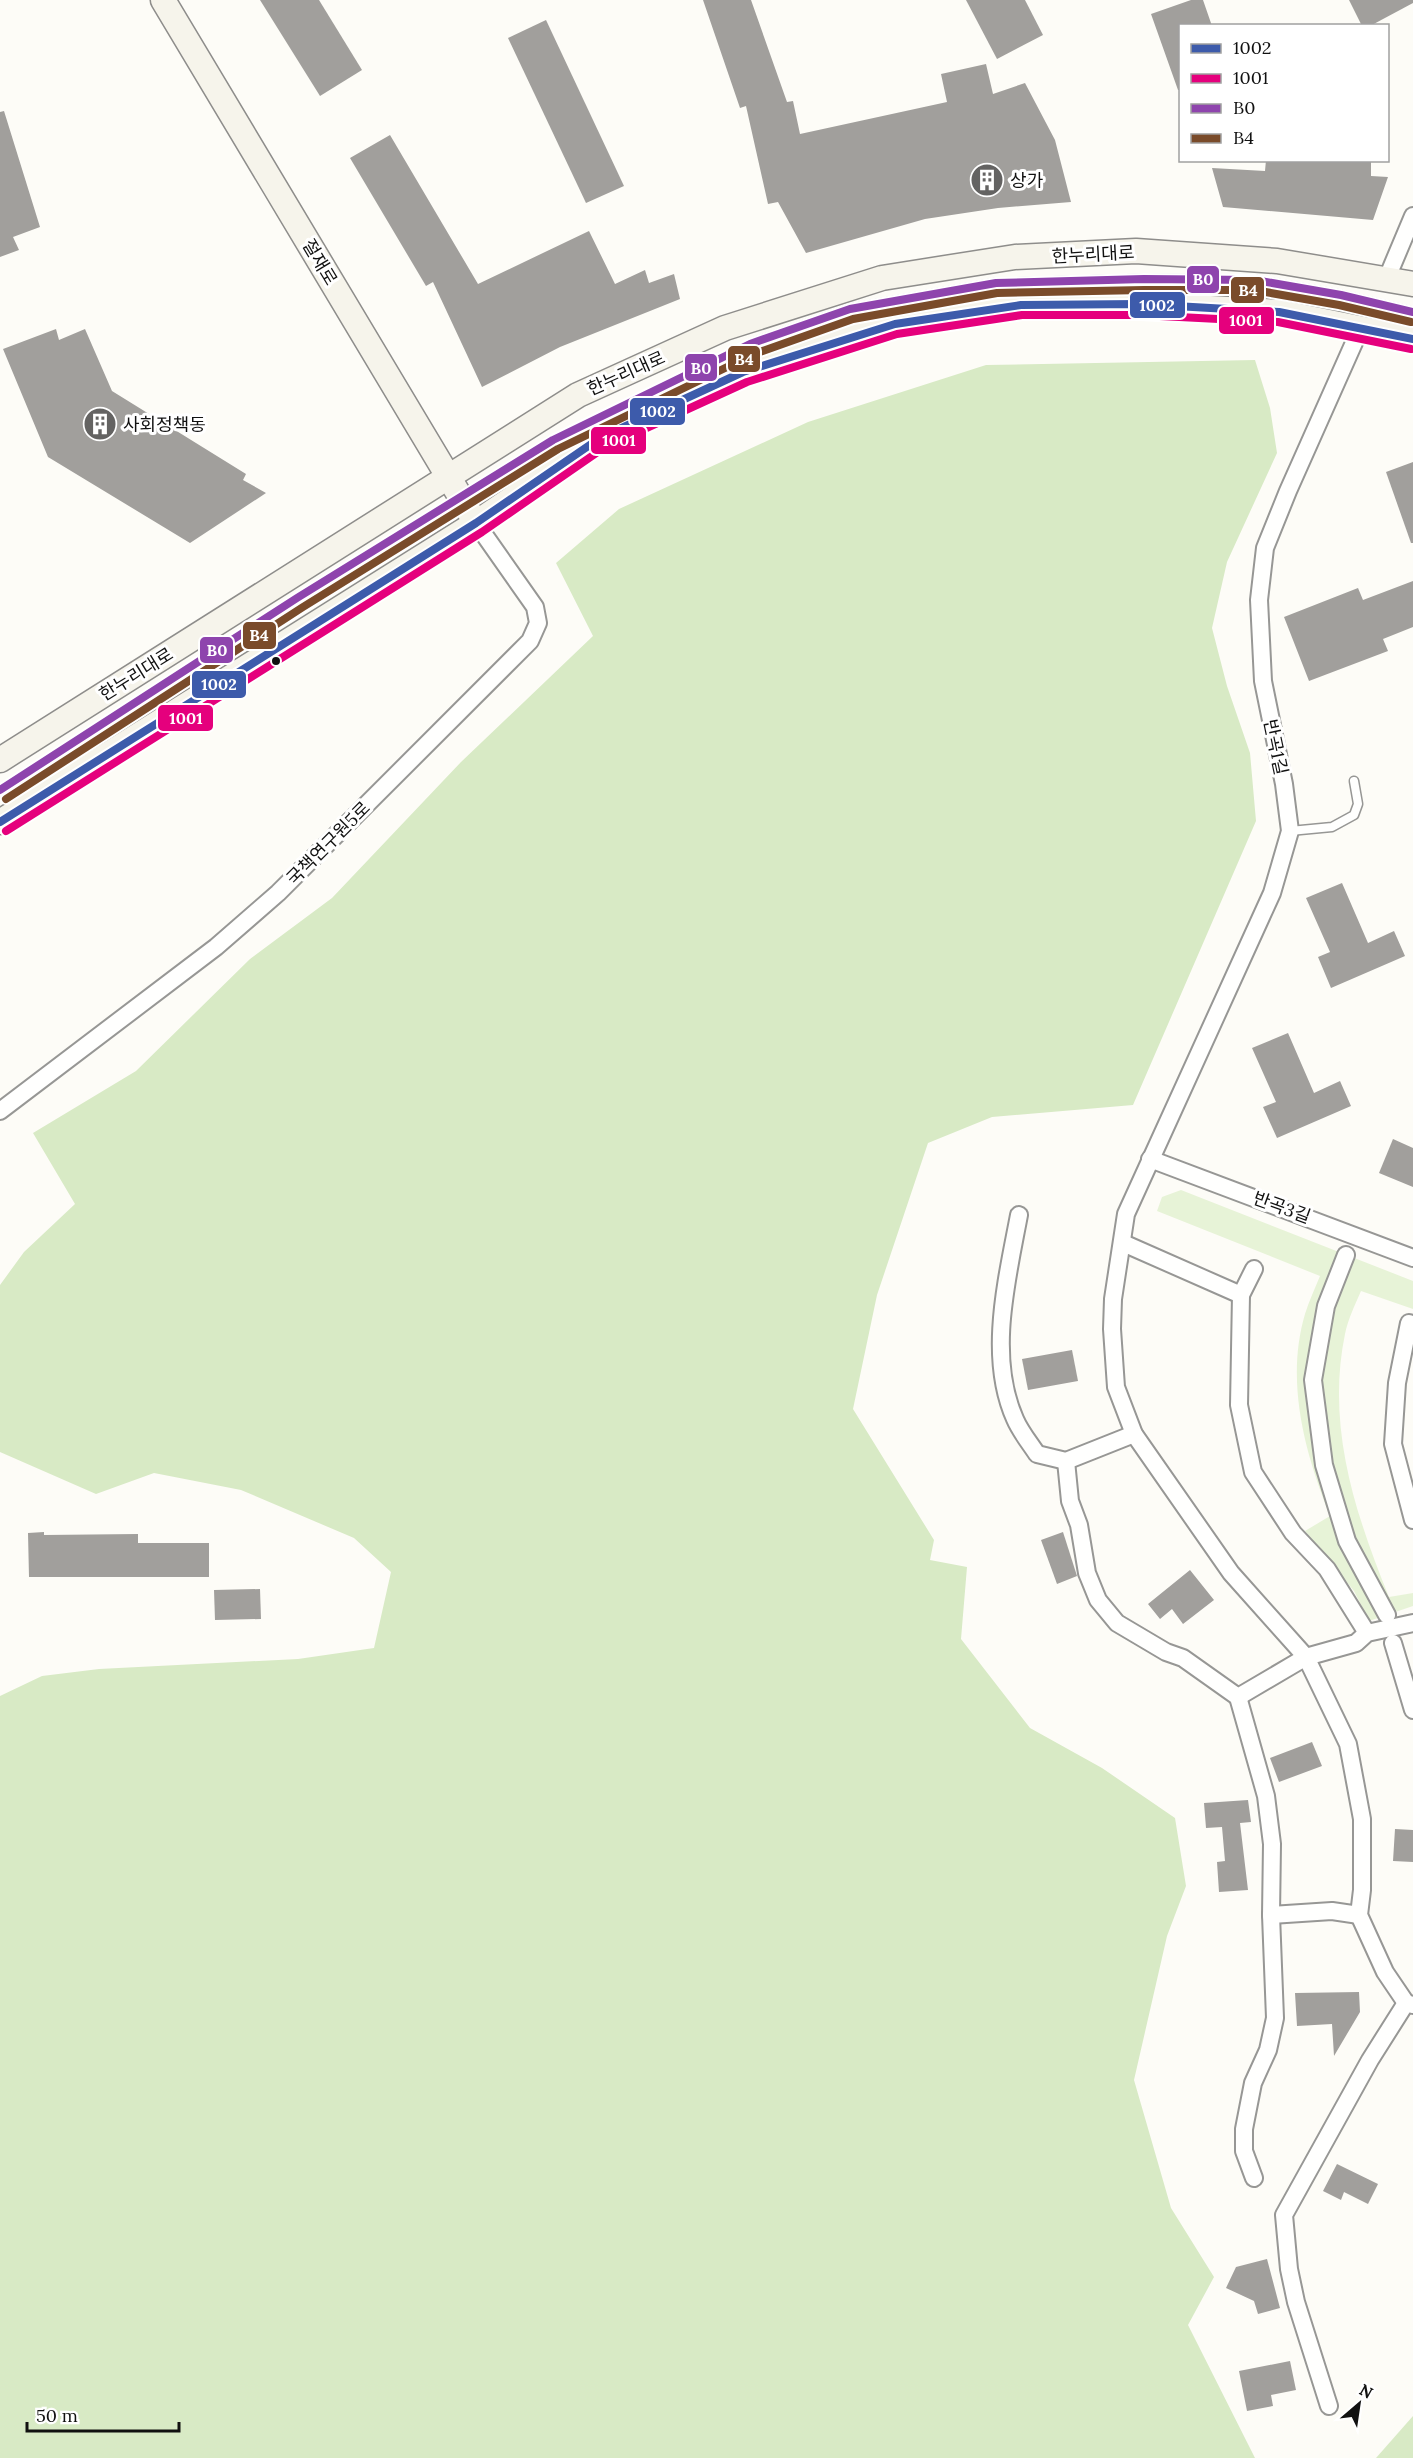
<svg xmlns="http://www.w3.org/2000/svg" width="1413" height="2458" font-family="Lora,'Noto Sans KR',serif">
	<rect width="100%" height="100%" fill="#fdfcf7"/>
	<path fill="#e7f3d7" d="M1181,1190L1413,1281V1309L1361,1291C1355,1305 1348,1319 1345,1334C1326,1426 1355,1513 1389,1597L1413,1593V1606L1369,1621L1354,1591L1305,1531L1330,1516C1305,1453 1285,1382 1305,1314C1309,1301 1315,1288 1320,1276L1157,1211L1162,1197Z"/>
	<g fill="#d8eac5">
		<polygon points="1255,360 1270,408 1277,453 1227,562 1212,628 1227,686 1250,753 1256,821 1133,1105 992,1117 928,1143 877,1295 853,1409 934,1540 930,1560 967,1567 961,1639 1030,1728 1102,1768 1175,1818 1186,1886 1167,1936 1134,2080 1171,2208 1214,2277 1188,2325 1255,2458 0,2458 0,1696 42,1676 99,1669 298,1659 374,1648 391,1572 354,1538 241,1490 154,1473 96,1494 0,1452 0,1285 24,1252 75,1204 33,1133 136,1071 250,959 332,898 461,762 593,636 556,563 619,509 808,422 986,365"/>
		<polygon points="1413,2416 1413,2458 1376,2458"/>
	</g>
	<g fill="#a19f9c">
		<polygon points="260,0 319,0 362,70 320,96"/>
		<polygon points="703,0 751,0 787,102 793,101 800,134 947,102 941,74 986,64 993,94 1025,83 1055,140 1071,202 998,208 925,219 806,253 778,202 768,204 746,106 740,108"/>
		<polygon points="966,0 1025,0 1043,35 997,59"/>
		<polygon points="1191,0 1203,0 1212,26 1180,26 1180,90 1178,90 1151,14"/>
		<polygon points="1349,0 1413,0 1413,3 1370,26 1362,26"/>
		<polygon points="546,20 624,186 586,203 508,38"/>
		<polygon points="4,111 40,227 13,237 19,250 0,257 0,112"/>
		<polygon points="390,135 478,284 589,231 615,284 645,270 649,283 674,274 680,299 560,347 482,387 433,282 426,286 350,158"/>
		<polygon points="1266,160 1371,160 1371,176 1388,177 1373,220 1223,207 1212,168 1265,171"/>
		<polygon points="56,329 59,340 85,329 112,391 246,474 243,480 266,493 190,543 48,457 3,349"/>
		<polygon points="1413,462 1413,543 1411,543 1386,472"/>
		<polygon points="1413,581 1413,627 1383,639 1388,651 1309,681 1284,617 1358,588 1363,600"/>
		<polygon points="1342,883 1368,943 1394,931 1405,956 1331,988 1318,957 1330,952 1306,898"/>
		<polygon points="1288,1033 1314,1093 1340,1081 1351,1106 1277,1138 1263,1107 1276,1102 1252,1048"/>
		<polygon points="1393,1139 1413,1148 1413,1187 1379,1173"/>
		<polygon points="1072,1350 1078,1381 1028,1390 1022,1359"/>
		<polygon points="44,1532 44,1535 138,1534 138,1543 209,1543 209,1577 29,1577 28,1533"/>
		<polygon points="1063,1532 1077,1576 1057,1584 1041,1540"/>
		<polygon points="1190,1570 1214,1600 1183,1624 1172,1609 1160,1619 1148,1604"/>
		<polygon points="260,1589 261,1619 215,1620 214,1590"/>
		<polygon points="1312,1742 1322,1766 1279,1782 1270,1758"/>
		<polygon points="1248,1800 1251,1822 1240,1823 1248,1890 1219,1892 1217,1862 1225,1861 1222,1827 1206,1828 1204,1803"/>
		<polygon points="1395,1829 1413,1830 1413,1862 1393,1861"/>
		<polygon points="1359,1992 1360,2012 1334,2056 1332,2024 1297,2026 1295,1993"/>
		<polygon points="1337,2164 1378,2184 1368,2204 1344,2192 1341,2200 1323,2191"/>
		<polygon points="1267,2259 1280,2308 1258,2314 1254,2301 1226,2288 1236,2267"/>
		<polygon points="1290,2361 1296,2390 1271,2395 1273,2406 1247,2411 1239,2371"/>
	</g>
	<g fill="none" stroke-linecap="round" stroke-linejoin="round">
		<g stroke="#979795" stroke-width="11">
			<g id="lane">
				<polyline points="750,344 850,309 996,283 1144,279 1255,280 1341,295 1413,312"/>
				<polyline points="0,790 91,733"/>
				<polyline points="1290,831 1332,827 1354,815 1358,804 1354,781"/>
			</g>
		</g>
		<g stroke="#979795" stroke-width="20">
			<g id="street">
				<polyline points="1387,278 1413,216"/>
				<polyline points="1361,327 1288,491 1265,548 1259,600 1263,681 1284,784 1290,831 1272,893 1126,1214 1113,1299 1112,1329 1116,1387 1134,1434 1231,1573 1306,1657 1348,1744 1362,1819 1362,1890 1359,1915 1385,1972 1406,2003 1413,2005"/>
				<polyline points="0,1111 216,947 278,893 530,641 538,623 535,607 476,523"/>
				<polyline points="1150,1159 1413,1258"/>
				<path d="M1019,1215C1007,1279 987,1357 1015,1419C1020,1431 1029,1442 1037,1454L1066,1461L1134,1434"/>
				<polyline points="1123,1243 1241,1295"/>
				<polyline points="1346,1255 1326,1306 1313,1380 1324,1465 1347,1541 1387,1615"/>
				<polyline points="1254,1269 1241,1295 1239,1405 1253,1472 1293,1533 1327,1569 1367,1633"/>
				<polyline points="1409,1323 1397,1383 1393,1444 1413,1520"/>
				<polyline points="1066,1461 1070,1501 1079,1525 1087,1573 1098,1600 1117,1623 1166,1652 1183,1658 1238,1697 1306,1657 1356,1643 1367,1633 1413,1623"/>
				<polyline points="1393,1643 1413,1710"/>
				<polyline points="1238,1697 1266,1796 1272,1844 1271,1915 1275,2018 1268,2050 1253,2083 1244,2129 1244,2151 1254,2178"/>
				<polyline points="1271,1915 1332,1911 1359,1915"/>
				<polyline points="1329,2406 1296,2302 1289,2269 1284,2215 1370,2060 1406,2003"/>
			</g>
		</g>
		<g stroke="#8e8d8b" stroke-width="27">
			<g id="secondary">
				<polyline points="163,0 476,523"/>
				<polyline points="0,760 578,395 725,328 882,278 1015,257 1136,251 1277,261 1413,284"/>
				<polyline points="0,822 476,523 600,438 743,372 895,324 1021,305 1140,304 1279,312 1413,339"/>
			</g>
		</g>
		<use href="#lane" stroke="#fffffe" stroke-width="8"/>
		<use href="#street" stroke="#fffffe" stroke-width="16"/>
		<use href="#secondary" stroke="#f6f4eb" stroke-width="24"/>
		<g stroke="#fff" stroke-width="12">
			<polyline id="bus-1" points="0,822 476,523 600,438 743,372 895,324 1021,305 1140,304 1279,312 1413,339"/>
		</g>
		<g stroke="#fff" stroke-width="12">
			<polyline id="bus-2" points="6,831 482,532 605,447 747,382 897,334 1022,315 1140,315 1278,322 1411,349"/>
		</g>
		<g stroke="#fff" stroke-width="12">
			<polyline id="bus-3" points="0,790 297,598 553,440 750,344 850,309 996,283 1144,279 1255,280 1341,295 1413,312"/>
		</g>
		<g stroke="#fff" stroke-width="12">
			<polyline id="bus-4" points="6,799 303,607 558,449 754,354 853,319 997,293 1144,290 1254,290 1339,305 1411,322"/>
		</g>
		<use href="#bus-1" stroke="#3d5bab" stroke-width="8"/>
		<use href="#bus-2" stroke="#e5007d" stroke-width="8"/>
		<use href="#bus-3" stroke="#8e44ad" stroke-width="8"/>
		<use href="#bus-4" stroke="#7a4b2a" stroke-width="8"/>
	</g>
	<defs>
		<g id="building-disc" transform="scale(1.725)"><circle r="9.5" fill="#646362" stroke="#fff"/><path d="M-4-6H4V6H1V3H-1V6H-4ZM-2.5-4.3h1.7v1.8h-1.7ZM.8-4.3h1.7v1.8H.8ZM-2.5-1h1.7V.8h-1.7ZM.8-1h1.7V.8H.8Z" fill="#fff"/></g>
	</defs>
	<g fill-rule="evenodd">
		<use href="#building-disc" x="987" y="180"/>
		<use href="#building-disc" x="100" y="424"/>
	</g>
	<circle fill="#111" stroke="#fff" stroke-width="2" cx="276" cy="661" r="5"/>
	<g text-anchor="middle" dominant-baseline="central" stroke-width="6" stroke-linejoin="round" paint-order="stroke">
		<g font-size="18" fill="#111" stroke="#fff" text-anchor="start">
			<text x="1010" y="180">상가</text>
			<text x="123" y="424">사회정책동</text>
		</g>
		<g font-size="18" fill="#111" stroke="#fff">
			<text transform="translate(1093 254) rotate(-3)">한누리대로</text>
			<text transform="translate(320 262) rotate(59)">절재로</text>
			<text transform="translate(626 373) rotate(-24)">한누리대로</text>
			<text transform="translate(136 674) rotate(-32)">한누리대로</text>
			<text transform="translate(1276 747) rotate(78)">반곡1길</text>
			<text transform="translate(328 843) rotate(-45)">국책연구원5로</text>
			<text transform="translate(1282 1207) rotate(20)">반곡3길</text>
		</g>
	</g>
	<g stroke="#fff" stroke-width="2">
		<rect x="1186" y="265" width="34" height="29" rx="6" fill="#8e44ad"/>
		<rect x="1230" y="276" width="35" height="28" rx="6" fill="#7a4b2a"/>
		<rect x="1129" y="291" width="57" height="28" rx="6" fill="#3d5bab"/>
		<rect x="1218" y="306" width="57" height="29" rx="6" fill="#e5007d"/>
		<rect x="727" y="345" width="34" height="28" rx="6" fill="#7a4b2a"/>
		<rect x="684" y="353" width="34" height="29" rx="6" fill="#8e44ad"/>
		<rect x="629" y="397" width="57" height="29" rx="6" fill="#3d5bab"/>
		<rect x="590" y="426" width="57" height="29" rx="6" fill="#e5007d"/>
		<rect x="242" y="621" width="35" height="29" rx="6" fill="#7a4b2a"/>
		<rect x="199" y="636" width="35" height="28" rx="6" fill="#8e44ad"/>
		<rect x="191" y="670" width="56" height="29" rx="6" fill="#3d5bab"/>
		<rect x="157" y="704" width="57" height="28" rx="6" fill="#e5007d"/>
	</g>
	<g font-size="16" text-anchor="middle" font-weight="bold" fill="#fff">
		<text x="1203" y="285">B0</text>
		<text x="1248" y="296">B4</text>
		<text x="1157" y="311">1002</text>
		<text x="1246" y="326">1001</text>
		<text x="744" y="365">B4</text>
		<text x="701" y="374">B0</text>
		<text x="658" y="417">1002</text>
		<text x="619" y="446">1001</text>
		<text x="259" y="641">B4</text>
		<text x="217" y="656">B0</text>
		<text x="219" y="690">1002</text>
		<text x="186" y="724">1001</text>
	</g>
	<rect x="1179" y="24" width="210" height="138" fill="#ffffff" stroke="#a0a0a0" stroke-width="1.5"/>
	<rect x="1191" y="44" width="30" height="9" fill="#3d5bab" stroke="#a0a0a0" stroke-width="1.5"/>
	<text x="1233" y="54" font-size="18" fill="#111111">1002</text>
	<rect x="1191" y="74" width="30" height="9" fill="#e5007d" stroke="#a0a0a0" stroke-width="1.5"/>
	<text x="1233" y="84" font-size="18" fill="#111111">1001</text>
	<rect x="1191" y="104" width="30" height="9" fill="#8e44ad" stroke="#a0a0a0" stroke-width="1.5"/>
	<text x="1233" y="114" font-size="18" fill="#111111">B0</text>
	<rect x="1191" y="134" width="30" height="9" fill="#7a4b2a" stroke="#a0a0a0" stroke-width="1.5"/>
	<text x="1233" y="144" font-size="18" fill="#111111">B4</text>
	<g transform="translate(1359 2404) rotate(29)" stroke="#ffffff" stroke-width="4.5" paint-order="stroke">
	<path d="M0-4.5L10 22L0 15L-10 22Z" fill="#111111"/>
	<text y="-9" font-size="16" font-weight="bold" text-anchor="middle" fill="#111111">N</text>
	</g>
	<path d="M27 2422v9h152v-9" fill="none" stroke="#111111" stroke-width="3"/>
	<text x="36" y="2422" font-size="18" fill="#111111" stroke="#ffffff" stroke-width="4.5" paint-order="stroke">50 m</text>
</svg>
